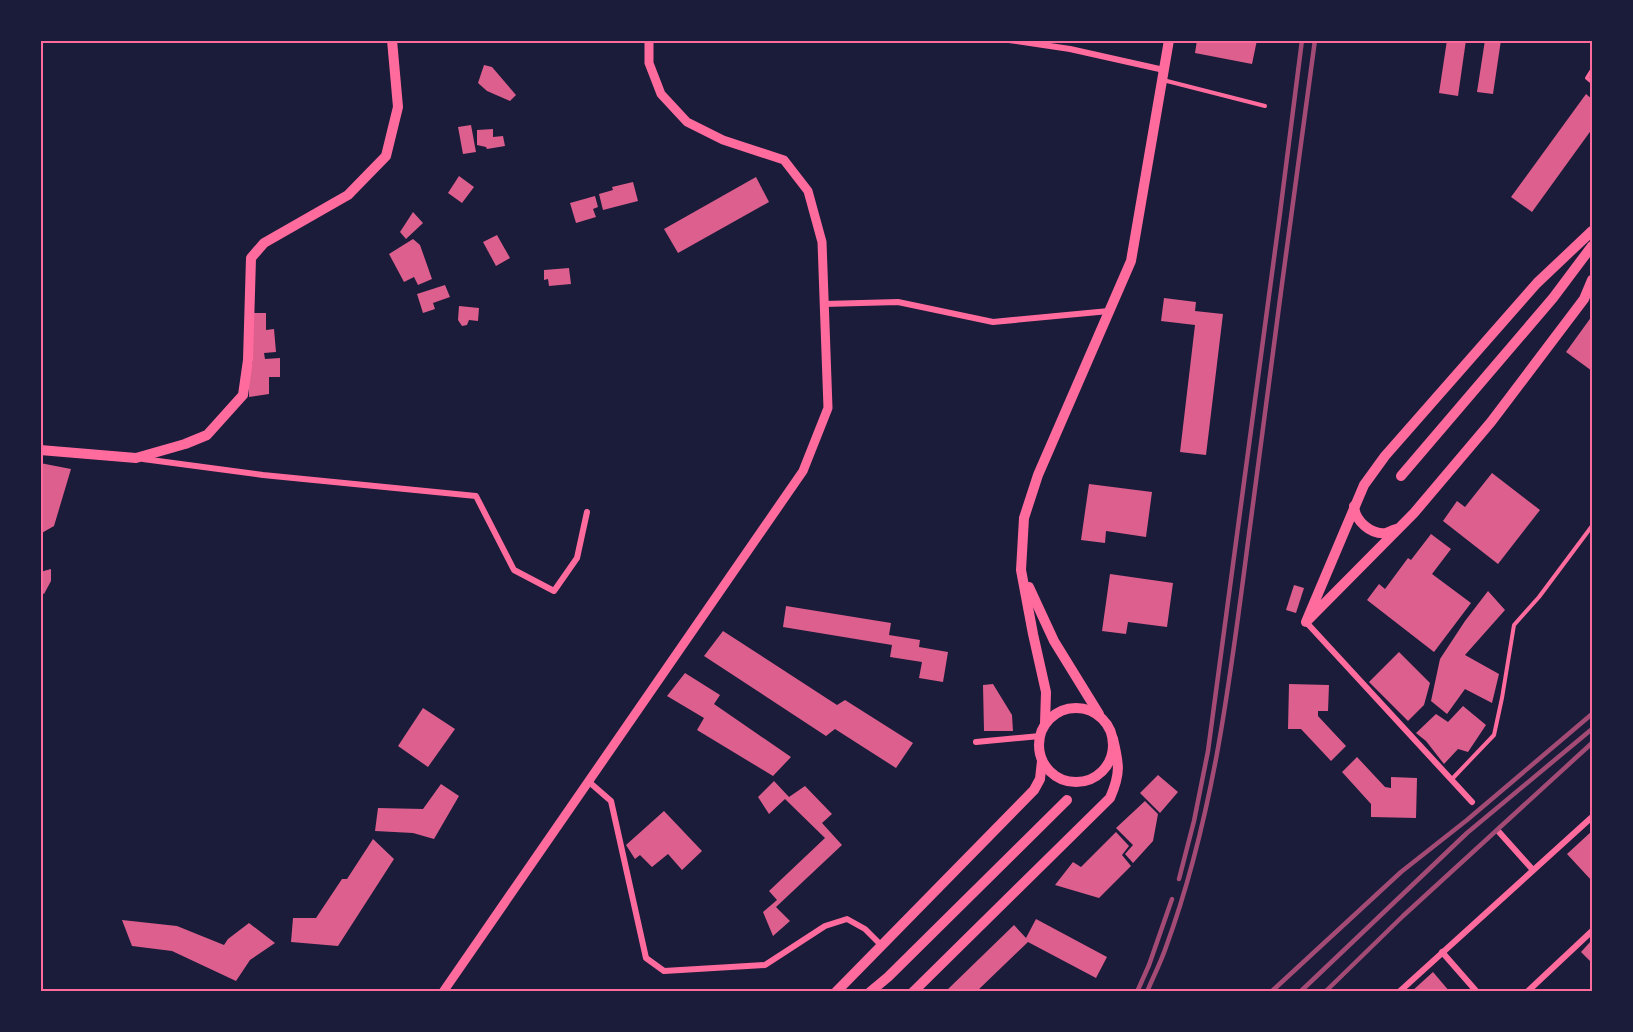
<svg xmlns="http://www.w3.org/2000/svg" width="1633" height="1032" font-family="Bitter,serif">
	<rect width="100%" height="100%" fill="#1b1b3a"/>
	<g fill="#dd5f8e">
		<polygon points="1197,40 1257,40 1252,64 1195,53"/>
		<polygon points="1447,40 1466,40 1458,96 1439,93"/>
		<polygon points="1485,40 1501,40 1493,94 1477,92"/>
		<polygon points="484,65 492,67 516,95 510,101 487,91 478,83"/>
		<polygon points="1586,94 1592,99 1592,129 1532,212 1511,197"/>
		<polygon points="471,125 476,152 463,154 458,127"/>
		<polygon points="493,129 493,137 503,136 505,146 487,149 486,147 477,145 477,130"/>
		<polygon points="459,176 474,187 462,203 448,193"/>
		<polygon points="756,177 769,202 678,253 664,229"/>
		<polygon points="633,182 638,201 603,210 599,194 613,190 612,187"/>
		<polygon points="595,196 598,207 593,209 596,217 576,223 570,203"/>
		<polygon points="413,212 423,223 406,239 400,232"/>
		<polygon points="497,235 510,258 496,266 483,242"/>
		<polygon points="413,239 420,245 432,279 418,285 414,277 404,282 389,254"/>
		<polygon points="569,268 571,284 549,286 548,279 544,280 544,270"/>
		<polygon points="445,285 450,297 433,303 435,309 423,313 417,294"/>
		<polygon points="1164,298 1196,302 1195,311 1223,314 1206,455 1180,452 1195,325 1161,321"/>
		<polygon points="459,306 479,308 478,321 469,320 467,325 462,326 458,320"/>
		<polygon points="252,313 266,313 266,330 274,329 276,352 264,353 265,359 280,358 280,377 269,377 269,394 249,397 249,379 253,360"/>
		<polygon points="1592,316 1592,371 1566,352"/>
		<polygon points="40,463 71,469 54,526 40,534"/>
		<polygon points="1492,473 1540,510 1498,564 1443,521 1457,501 1465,507"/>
		<polygon points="1089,484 1152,492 1146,537 1106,531 1105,543 1081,540"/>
		<polygon points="1431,534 1451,549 1432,574 1471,603 1434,652 1367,600 1379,584 1385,589 1408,558 1411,560"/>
		<polygon points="51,569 51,581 44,594 40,592 40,572"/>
		<polygon points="1110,574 1173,583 1167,627 1128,622 1126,634 1102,631"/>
		<polygon points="1294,585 1304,588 1296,613 1286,610"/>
		<polygon points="1488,591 1505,610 1465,655 1499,674 1492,703 1465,689 1447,714 1431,701 1440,659 1465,621"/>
		<polygon points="786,606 891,623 889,635 920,640 919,647 948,652 943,682 919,678 922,662 890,657 892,645 783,627"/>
		<polygon points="723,631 837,705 845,700 913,743 896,768 835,729 826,736 704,656"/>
		<polygon points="1399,652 1430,683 1424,705 1408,721 1369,682"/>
		<polygon points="685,673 720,695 714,704 791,757 773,776 697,730 704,718 667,696"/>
		<polygon points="993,684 1012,715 1013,731 984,731 983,685"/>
		<polygon points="1289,684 1329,685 1328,711 1318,711 1318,716 1346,746 1331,761 1301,729 1288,729"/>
		<polygon points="1463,706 1486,725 1468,752 1458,749 1444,764 1426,741 1416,733 1436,714 1448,722"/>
		<polygon points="423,708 455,729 428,767 398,746"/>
		<polygon points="1357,757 1385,787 1391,788 1391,777 1417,778 1416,818 1371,817 1371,804 1342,772"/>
		<polygon points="1158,775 1178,792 1160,813 1140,793"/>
		<polygon points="774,781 789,797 805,786 832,814 822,823 842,845 776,907 790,921 773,936 763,912 777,900 769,891 825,838 785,799 769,814 758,797"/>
		<polygon points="441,784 459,796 434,839 413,833 375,831 378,808 423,809"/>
		<polygon points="1145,801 1158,814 1153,841 1133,863 1125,854 1133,845 1116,828"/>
		<polygon points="664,811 702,851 682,870 668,854 652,867 640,855 635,859 626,845"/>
		<polygon points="1592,831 1592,881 1567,854"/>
		<polygon points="1116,832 1129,846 1122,855 1131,866 1099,898 1055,885 1073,862 1081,867"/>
		<polygon points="373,839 394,859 338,946 291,942 293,918 316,918 342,879 347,879"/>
		<polygon points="1036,919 1107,957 1096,978 1028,942 976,992 945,992 1014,925 1026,938"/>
		<polygon points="122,920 177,926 224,945 228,939 249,923 275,943 250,960 236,981 172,951 132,946"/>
		<polygon points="1591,941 1592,943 1592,963 1581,952"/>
		<polygon points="1433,972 1450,992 1411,992"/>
	</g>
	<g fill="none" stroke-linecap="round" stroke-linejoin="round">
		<g stroke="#ff6b9d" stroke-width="4">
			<polyline points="1592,70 1587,78 1592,82"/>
			<polyline points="1163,80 1265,106"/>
			<polyline points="1452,779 1494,735 1502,698 1514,625 1539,597 1592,526"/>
		</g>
		<g stroke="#ff6b9d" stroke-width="6">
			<polyline points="1009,40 1070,49 1164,70"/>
			<polyline points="824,304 898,302 993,322 1109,311"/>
			<polyline points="143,459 263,475 476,496 514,570 554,591 577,558 587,512"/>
			<polyline points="1306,622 1472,802"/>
			<polyline points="976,742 1040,736"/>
			<polyline points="588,781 611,801 646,958 664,971 765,965 825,926 847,919 865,929 881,945"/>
			<polyline points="1499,832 1533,870"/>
			<polyline points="1442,952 1477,992"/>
			<polyline points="1399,992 1592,817"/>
			<polyline points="1527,992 1592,931"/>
		</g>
		<polyline stroke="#ff6b9d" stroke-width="9" points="443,992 803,471 828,408 822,242 808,191 784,160 723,140 687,122 661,94 649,63 649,40"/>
		<g stroke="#ff6b9d" stroke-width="10">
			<polyline points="1592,231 1537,283 1385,456 1364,485 1306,622 1414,513 1491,422 1584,299 1592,280"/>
			<polyline points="40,450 136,458 185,444 207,435 243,395 248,360 251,258 264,243 348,195 386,156 398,107 392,40"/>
			<polyline points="1401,476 1553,298 1592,246"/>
			<path d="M1354,506C1355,521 1371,535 1386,533C1389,532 1392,530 1396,529"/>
			<polyline points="1029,587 1054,641 1099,714"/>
			<circle cx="1076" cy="745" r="37"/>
			<polyline points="1045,724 1046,692 1033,634 1021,570 1024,518 1038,475 1131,261 1169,40"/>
			<polyline points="836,992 1034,790 1040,779 1042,761"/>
			<polyline points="870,992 888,977 1067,800"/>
			<path d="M913,992L1110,798C1121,773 1119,764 1113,739"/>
		</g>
		<g stroke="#a44b75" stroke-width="4.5">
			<polyline points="1179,879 1194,821 1208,751 1279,221 1302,40"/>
			<polyline points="1137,992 1149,965 1172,899"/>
			<path d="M1147,992C1153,977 1161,962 1166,947C1218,805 1233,653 1253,504C1273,349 1294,195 1315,40"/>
			<polyline points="1271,992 1401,872 1467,820 1592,714"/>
			<polyline points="1300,992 1467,833 1592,729"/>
			<polyline points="1325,992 1403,916 1592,743"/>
		</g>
	</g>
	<rect width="1633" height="1032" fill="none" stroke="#1b1b3a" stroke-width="84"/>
	<rect x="42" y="42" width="1549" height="948" fill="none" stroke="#ff6b9d" stroke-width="2"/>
</svg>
